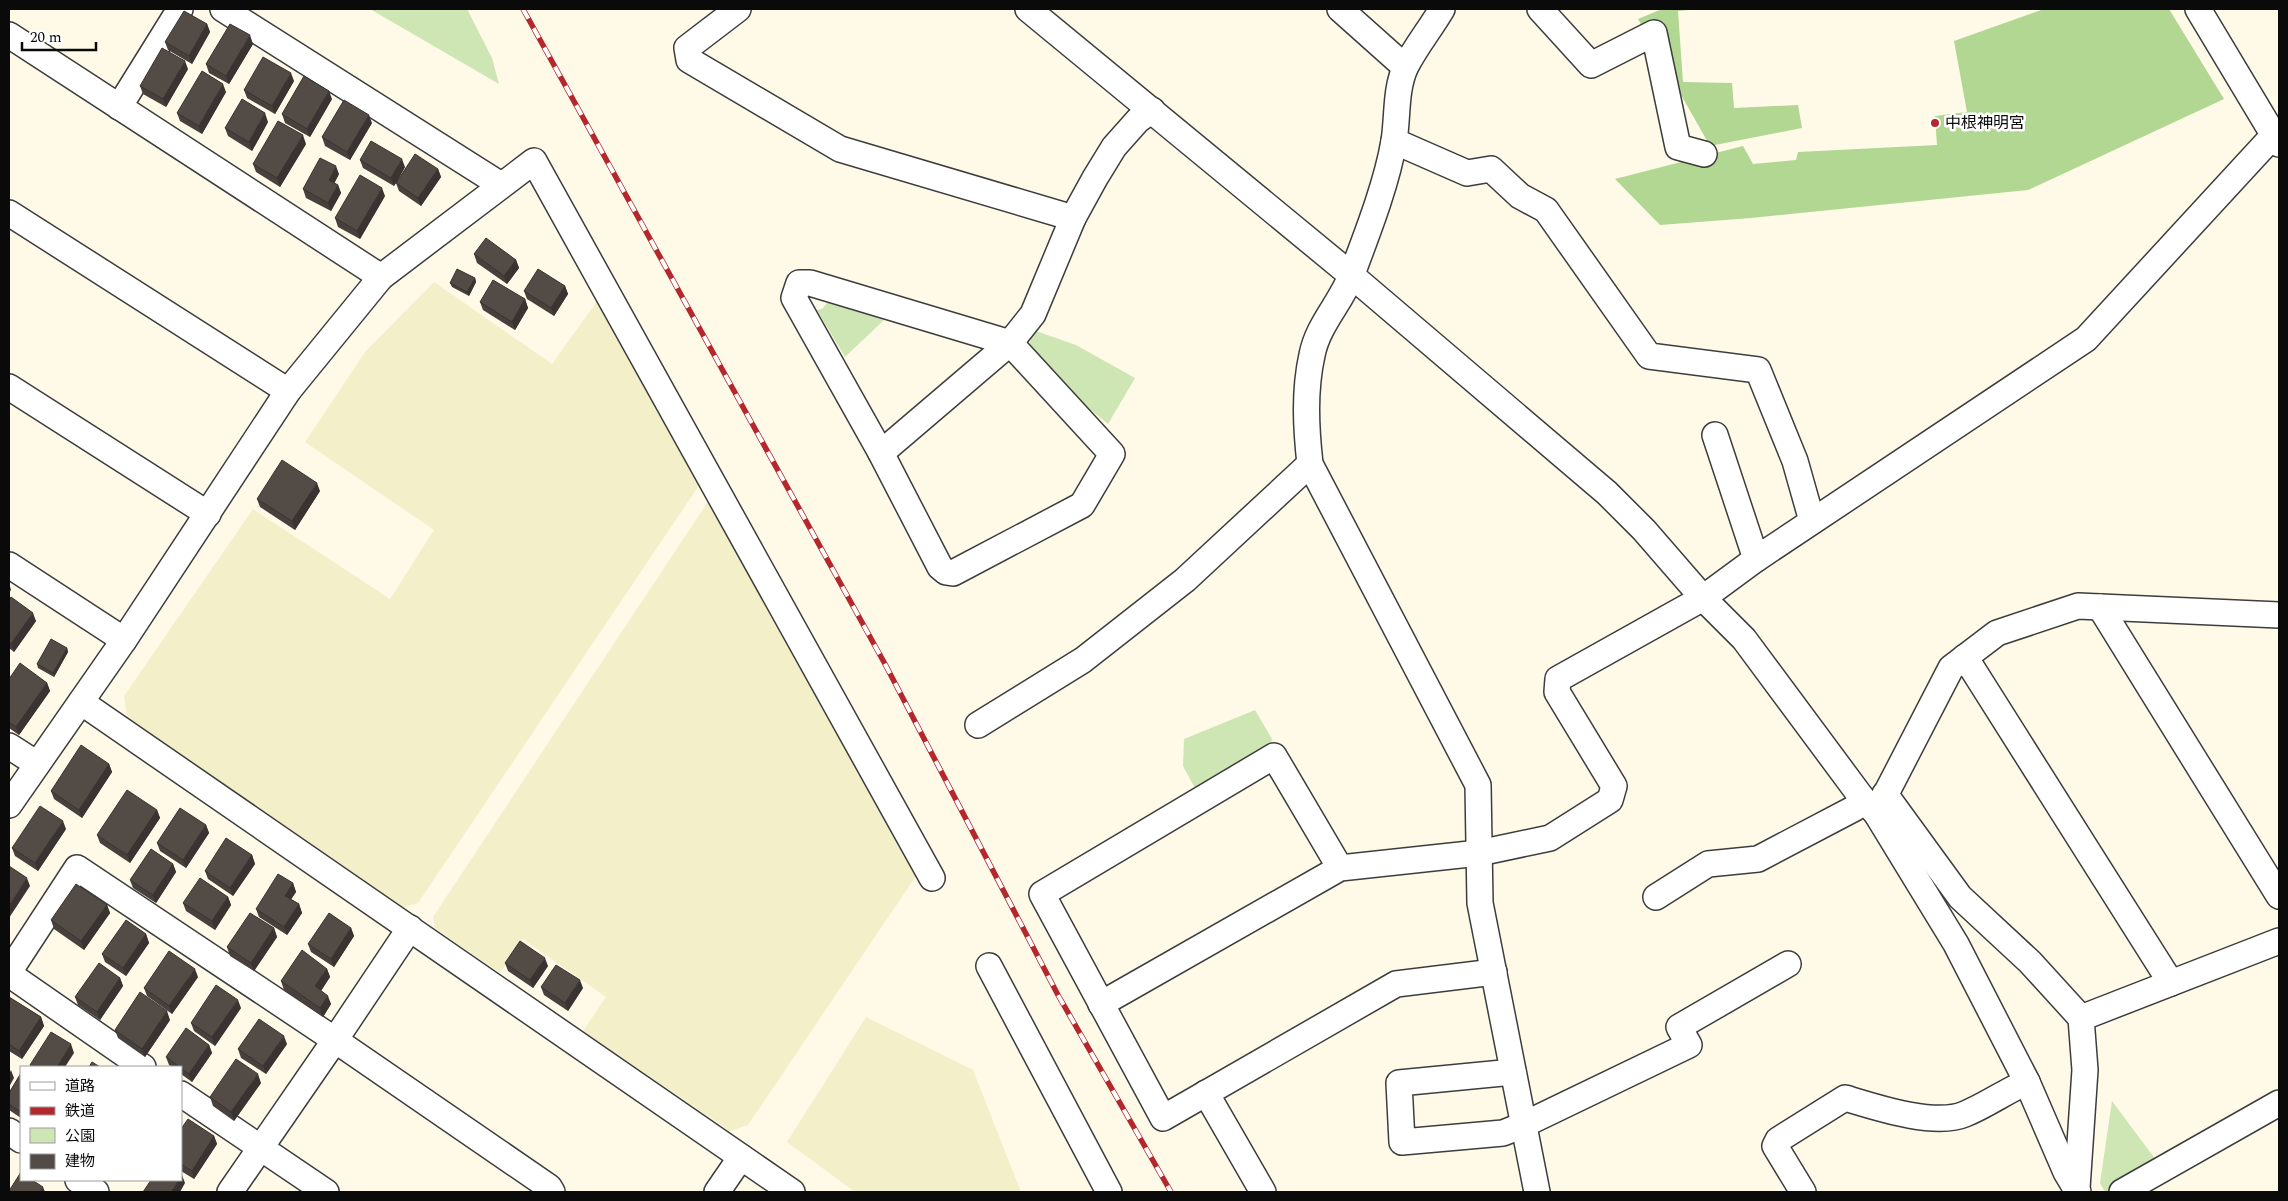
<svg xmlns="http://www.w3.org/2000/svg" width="2288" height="1201" font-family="Spectral,'Noto Sans JP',serif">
	<rect width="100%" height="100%" fill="#fefae7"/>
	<g fill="#f2efc9">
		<polygon points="434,282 552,364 600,297 702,481 418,903 402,908 127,717 124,696 253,509 390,599 434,530 305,442 365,352"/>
		<polygon points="711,497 918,873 748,1125 730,1131 583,1031 606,997 523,939 500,973 435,928 433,917"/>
		<polygon points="866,1017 973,1070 1021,1192 855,1192 787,1142"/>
	</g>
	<g fill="#cde6b3">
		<polygon points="370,9 467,9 492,58 499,84"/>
		<polygon points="828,302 884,320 845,357 817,310 822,309"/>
		<polygon points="1033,330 1076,345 1135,378 1108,424 1081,402 1028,351"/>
		<polygon points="1255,710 1272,739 1268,753 1197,792 1183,766 1184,739"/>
		<polygon points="2112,1101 2156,1160 2112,1190 2105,1192 2100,1183"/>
	</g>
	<g fill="#b1d793">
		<polygon points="1662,9 1700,9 1678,11 1683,82 1732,83 1734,108 1798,105 1802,128 1710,146 1638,19"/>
		<polygon points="2044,9 2169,9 2224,99 2028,190 1751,218 1660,225 1615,179 1743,146 1753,164 1796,160 1798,152 1937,145 1935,116 1967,112 1954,41"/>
	</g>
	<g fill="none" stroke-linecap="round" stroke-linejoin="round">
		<g stroke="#3d3d3d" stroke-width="28">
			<g id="minor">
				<polyline points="223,9 501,185"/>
				<polyline points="738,9 687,48 689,60 840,149 1073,218"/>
				<polyline points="1028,9 1351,275 1607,493 1644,530 1703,598 1744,639 1862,798 1876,813 1956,944 2027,1082 2066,1172 2078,1192"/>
				<polyline points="1340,9 1405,67"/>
				<path d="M1442,9C1431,28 1416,46 1406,66C1395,89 1398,116 1394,141C1387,183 1367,234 1352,274C1341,303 1318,324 1312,355C1304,391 1306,428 1310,464L1478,785L1480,903L1537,1192"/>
				<polyline points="1540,9 1591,65 1654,33 1678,147 1704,154"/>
				<polyline points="2198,9 2279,144"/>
				<polyline points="9,35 381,277"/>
				<polyline points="119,107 180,9"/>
				<polyline points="1394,141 1467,173 1491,169 1520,196 1546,210 1649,356 1758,370 1795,461 1812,521"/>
				<polyline points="9,213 288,391"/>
				<polygon points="799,283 810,283 1010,343 1112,454 1082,505 953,573 946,572 940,567 881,453 794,298"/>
				<polyline points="9,387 208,514"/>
				<polyline points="1715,435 1756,559"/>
				<polyline points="881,453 1010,343 1033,314 1073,218 1095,178 1114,147 1138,120 1152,110"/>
				<polyline points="9,565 124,640"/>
				<polyline points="2100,607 2279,896"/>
				<polyline points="1965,657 2171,983"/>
				<polyline points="81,702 792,1192"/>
				<polyline points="978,725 1083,660 1185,580 1310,464"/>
				<polyline points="9,746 37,764"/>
				<polyline points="1885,794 1960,897 2030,962 2081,1018 2085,1070 2077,1188"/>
				<polyline points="9,805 124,640 288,391 381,277 534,161 932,878"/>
				<polyline points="1876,813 1951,668 1997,633 2078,606 2279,615"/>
				<polyline points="1340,868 1274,756 1042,894 1163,1118 1396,984 1494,972"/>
				<polyline points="1656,897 1708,864 1758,859 1855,808 1862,798"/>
				<polyline points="410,928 335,1040 549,1187 552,1192"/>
				<polyline points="989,966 1109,1192"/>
				<polyline points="9,972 77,868 335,1040 230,1192"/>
				<polyline points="9,974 143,1067"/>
				<polyline points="1101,1004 1340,868 1479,853 1550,838 1610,800 1614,786 1557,692 1558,679 1703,598 1756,559 2086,339 2273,136"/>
				<polyline points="2081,1018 2279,941"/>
				<polyline points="1513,1072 1399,1083 1402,1142 1503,1133 1523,1125 1689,1045 1679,1027 1788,964"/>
				<polyline points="1206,1093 1263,1192"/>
				<polyline points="181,1094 326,1192"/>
				<polyline points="9,1131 21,1140"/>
				<polyline points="78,1180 96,1192"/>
				<polyline points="717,1192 741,1157"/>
				<path d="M1803,1192L1775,1146L1778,1140L1845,1098C1875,1107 1935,1127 1965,1114C1987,1105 2006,1091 2027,1082"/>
				<polyline points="2122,1192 2279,1103"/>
			</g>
		</g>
		<use href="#minor" stroke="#fff" stroke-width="25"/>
		<g stroke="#b4272d" stroke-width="5.5">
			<polyline id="rail" points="523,9 885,664 1058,995 1171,1192"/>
		</g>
		<use href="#rail" stroke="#fff" stroke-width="4" stroke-dasharray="11" stroke-linecap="butt"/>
	</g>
	<g fill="#47403c">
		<polygon points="207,24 210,32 192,64 168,50 165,42"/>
		<polygon points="253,44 229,84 209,73 206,64"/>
		<polygon points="188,69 166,107 143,94 140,86"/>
		<polygon points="294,81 275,114 247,98 244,90"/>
		<polygon points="226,92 202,134 180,121 177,113"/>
		<polygon points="332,99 310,137 285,123 282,114"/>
		<polygon points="268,122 252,151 228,136 225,128"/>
		<polygon points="372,123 350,160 325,146 322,137"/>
		<polygon points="306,144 280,187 256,172 253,164"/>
		<polygon points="360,160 405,167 398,180 438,169 441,177 421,206 399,191 396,183 394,186 363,168"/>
		<polygon points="339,174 334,183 338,185 341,193 331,211 306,198 303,189"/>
		<polygon points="385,196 360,239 338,227 335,218"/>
		<polygon points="474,254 516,260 519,268 507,284 477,263"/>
		<polygon points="475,278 476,282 469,296 452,287 450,283"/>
		<polygon points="565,286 568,294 554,316 527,299 524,291"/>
		<polygon points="525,299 528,308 515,330 483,310 480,302"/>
		<polygon points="320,491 295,530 260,507 257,499"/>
		<polygon points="9,600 36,621 14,652 9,648"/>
		<polygon points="67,648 68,652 54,677 38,668 37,664"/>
		<polygon points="9,679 47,683 50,691 19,735 9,728"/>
		<polygon points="109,764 112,772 82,818 54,799 51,791"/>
		<polygon points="157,810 160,818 130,863 100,843 97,835"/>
		<polygon points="206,825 209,833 186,868 160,851 157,843"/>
		<polygon points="66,829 38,871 15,856 12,848"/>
		<polygon points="252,855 255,864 233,896 208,879 205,871"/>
		<polygon points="173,864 176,872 156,903 133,888 130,880"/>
		<polygon points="293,883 296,892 291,899 299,904 302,913 287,935 259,917 256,909"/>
		<polygon points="228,897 231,905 215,930 186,911 183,903"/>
		<polygon points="107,905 110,913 84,950 54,929 51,920"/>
		<polygon points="274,928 277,937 254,971 230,956 227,947"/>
		<polygon points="351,928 354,936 334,967 311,952 308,944"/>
		<polygon points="146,934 149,943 126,976 105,962 102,954"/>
		<polygon points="505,963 548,966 533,988 508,971"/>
		<polygon points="327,969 330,977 321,991 331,1004 323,1017 284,990 281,981"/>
		<polygon points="198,977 172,1014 147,996 144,988"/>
		<polygon points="120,978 123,986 100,1020 78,1005 75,997"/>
		<polygon points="541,987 583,988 568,1011 544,995"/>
		<polygon points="9,997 41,1017 44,1026 22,1059 9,1051"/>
		<polygon points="241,1008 215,1046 194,1031 191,1023"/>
		<polygon points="170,1020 145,1057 118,1038 115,1030"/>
		<polygon points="287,1044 266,1074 241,1058 238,1049"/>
		<polygon points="209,1045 212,1053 192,1082 181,1074 181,1067 172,1067 169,1065 166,1057"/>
		<polygon points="21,1073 21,1118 9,1110 9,1093"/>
		<polygon points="261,1083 234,1121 213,1106 210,1097"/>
		<polygon points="181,1129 214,1136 217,1144 194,1179 181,1171"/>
	</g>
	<g fill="#393431">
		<polygon points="207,24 210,32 192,64 189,56"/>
		<polygon points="250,35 253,44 229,84 226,76"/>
		<polygon points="185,61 188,69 166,107 163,99"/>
		<polygon points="291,73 294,81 275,114 272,106"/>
		<polygon points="223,84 226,92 202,134 199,126"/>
		<polygon points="329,91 332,99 310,137 307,129"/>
		<polygon points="265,113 268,122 252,151 249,142"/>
		<polygon points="369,115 372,123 350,160 347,152"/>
		<polygon points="303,135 306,144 280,187 277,178"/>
		<polygon points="402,159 405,167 394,186 391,178"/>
		<polygon points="336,166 339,174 332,188 329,180"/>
		<polygon points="438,169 441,177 421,206 418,198"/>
		<polygon points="338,185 341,193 331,211 328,203"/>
		<polygon points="382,188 385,196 360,239 357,231"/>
		<polygon points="516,260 519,268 507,284 504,276"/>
		<polygon points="475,278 476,282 469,296 467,292"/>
		<polygon points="565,286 568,294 554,316 551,308"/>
		<polygon points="525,299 528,308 515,330 512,322"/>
		<polygon points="317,483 320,491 295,530 292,521"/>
		<polygon points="9,583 11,590 9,593"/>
		<polygon points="33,613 36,621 14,652 11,644"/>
		<polygon points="67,648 68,652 54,677 53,673"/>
		<polygon points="47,683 50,691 19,735 16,727"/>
		<polygon points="109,764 112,772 82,818 79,810"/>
		<polygon points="157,810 160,818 130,863 127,855"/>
		<polygon points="63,821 66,829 38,871 35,863"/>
		<polygon points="206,825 209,833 186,868 183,860"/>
		<polygon points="252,855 255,864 233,896 230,888"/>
		<polygon points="173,864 176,872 156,903 153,895"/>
		<polygon points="27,878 30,886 9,918 9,906"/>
		<polygon points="293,883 296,892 288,904 285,896"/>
		<polygon points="228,897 231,905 215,930 212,921"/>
		<polygon points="299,904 302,913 287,935 284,927"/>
		<polygon points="107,905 110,913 84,950 81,941"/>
		<polygon points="274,928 277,937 254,971 251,963"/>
		<polygon points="351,928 354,936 334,967 331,959"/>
		<polygon points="146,934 149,943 126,976 123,968"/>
		<polygon points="545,958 548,966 533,988 530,980"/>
		<polygon points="195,969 198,977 172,1014 169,1006"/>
		<polygon points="327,969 330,977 318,995 315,986"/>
		<polygon points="120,978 123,986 100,1020 97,1012"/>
		<polygon points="580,980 583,988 568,1011 565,1003"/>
		<polygon points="328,996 331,1004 323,1017 320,1008"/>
		<polygon points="238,1000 241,1008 215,1046 212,1037"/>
		<polygon points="167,1011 170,1020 145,1057 142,1049"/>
		<polygon points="41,1017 44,1026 22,1059 19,1051"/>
		<polygon points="284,1036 287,1044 266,1074 263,1066"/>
		<polygon points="71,1044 74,1053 65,1067 57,1067"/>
		<polygon points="209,1045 212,1053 192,1082 189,1074"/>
		<polygon points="11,1070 14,1078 9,1087 9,1074"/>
		<polygon points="258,1074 261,1083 234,1121 231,1112"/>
		<polygon points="214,1136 217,1144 194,1179 192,1171"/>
		<polygon points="182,1175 185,1183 180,1192 171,1192 179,1180 181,1180 181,1177"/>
		<polygon points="43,1187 45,1192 40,1192"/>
	</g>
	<g fill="#524b46" stroke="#393431">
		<polygon points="184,11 207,24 189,56 165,42"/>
		<polygon points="230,24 250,35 226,76 206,64"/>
		<polygon points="162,48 185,61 163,99 140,86"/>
		<polygon points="263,57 291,73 272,106 244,90"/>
		<polygon points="202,71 223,84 199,126 177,113"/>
		<polygon points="304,76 329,91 307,129 282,114"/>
		<polygon points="242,99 265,113 249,142 225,128"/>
		<polygon points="344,100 369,115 347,152 322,137"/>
		<polygon points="278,121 303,135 277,178 253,164"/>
		<polygon points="371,141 402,159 391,178 360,160"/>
		<polygon points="415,154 438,169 418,198 396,183"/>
		<polygon points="320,158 336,166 329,180 338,185 328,203 303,189"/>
		<polygon points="360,175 382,188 357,231 335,218"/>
		<polygon points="486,238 516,260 504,276 474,254"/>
		<polygon points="457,269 475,278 467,292 450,283"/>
		<polygon points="538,269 565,286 551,308 524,291"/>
		<polygon points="493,280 525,299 512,322 480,302"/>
		<polygon points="282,460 317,483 292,521 257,499"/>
		<polygon points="11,597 33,613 11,644 9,642 9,600"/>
		<polygon points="51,639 67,648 53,673 37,664"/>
		<polygon points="20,663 47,683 16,727 9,722 9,679"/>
		<polygon points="81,745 109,764 79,810 51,791"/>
		<polygon points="127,790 157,810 127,855 97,835"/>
		<polygon points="40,806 63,821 35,863 12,848"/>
		<polygon points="180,808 206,825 183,860 157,843"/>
		<polygon points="226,838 252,855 230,888 205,871"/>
		<polygon points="151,849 173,864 153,895 130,880"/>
		<polygon points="9,866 27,878 9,906"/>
		<polygon points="278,874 293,883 285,896 299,904 284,927 256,909"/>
		<polygon points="200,878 228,897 212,921 183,903"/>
		<polygon points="76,884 107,905 81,941 51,920"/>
		<polygon points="250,913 274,928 251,963 227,947"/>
		<polygon points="329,913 351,928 331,959 308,944"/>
		<polygon points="126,920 146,934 123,968 102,954"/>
		<polygon points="520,941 545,958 530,980 505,963"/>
		<polygon points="302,950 327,969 315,986 328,996 320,1008 281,981"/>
		<polygon points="169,951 195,969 169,1006 144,988"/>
		<polygon points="99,963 120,978 97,1012 75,997"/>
		<polygon points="556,965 580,980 565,1003 541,987"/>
		<polygon points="216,985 238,1000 212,1037 191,1023"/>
		<polygon points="140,992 167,1011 142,1049 115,1030"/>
		<polygon points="9,997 41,1017 19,1051 9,1044"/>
		<polygon points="259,1019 284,1036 263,1066 238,1049"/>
		<polygon points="186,1028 209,1045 189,1074 166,1057"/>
		<polygon points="51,1032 71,1044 57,1067 34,1067 30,1065"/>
		<polygon points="236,1059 258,1074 231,1112 210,1097"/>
		<polygon points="92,1062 100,1067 89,1067"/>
		<polygon points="21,1073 21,1112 9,1104 9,1093"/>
		<polygon points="188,1119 214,1136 192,1171 181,1164 181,1129"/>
		<polygon points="21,1172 21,1180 32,1180 43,1187 40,1192 9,1192 9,1191"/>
		<polygon points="151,1180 179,1180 171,1192 143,1192"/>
	</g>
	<circle fill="#b4272d" stroke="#fff" stroke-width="2" cx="1935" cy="123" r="5"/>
	<g text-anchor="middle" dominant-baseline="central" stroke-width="5" stroke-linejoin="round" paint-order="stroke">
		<g font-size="16" fill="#0a0a0a" stroke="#fff" text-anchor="start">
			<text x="1945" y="123">中根神明宮</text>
		</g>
	</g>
	<rect width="2288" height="1201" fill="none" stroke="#0a0a0a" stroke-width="20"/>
	<rect x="20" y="1066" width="162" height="115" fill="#ffffff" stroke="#9d9d9d"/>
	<rect x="30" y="1082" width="25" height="8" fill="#ffffff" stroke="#9d9d9d"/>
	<text x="65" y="1091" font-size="15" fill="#0a0a0a">道路</text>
	<rect x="30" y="1107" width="25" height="8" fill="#b4272d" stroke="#9d9d9d"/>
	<text x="65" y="1116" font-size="15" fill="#0a0a0a">鉄道</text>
	<rect x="30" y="1128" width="25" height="15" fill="#cde6b3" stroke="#9d9d9d"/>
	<text x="65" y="1141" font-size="15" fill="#0a0a0a">公園</text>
	<rect x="30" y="1154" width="25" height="15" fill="#524b46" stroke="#9d9d9d"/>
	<text x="65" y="1166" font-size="15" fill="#0a0a0a">建物</text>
	<path d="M22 42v8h74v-8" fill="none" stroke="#0a0a0a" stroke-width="2.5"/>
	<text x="30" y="42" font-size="15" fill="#0a0a0a" stroke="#ffffff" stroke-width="4" paint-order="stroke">20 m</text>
</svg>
